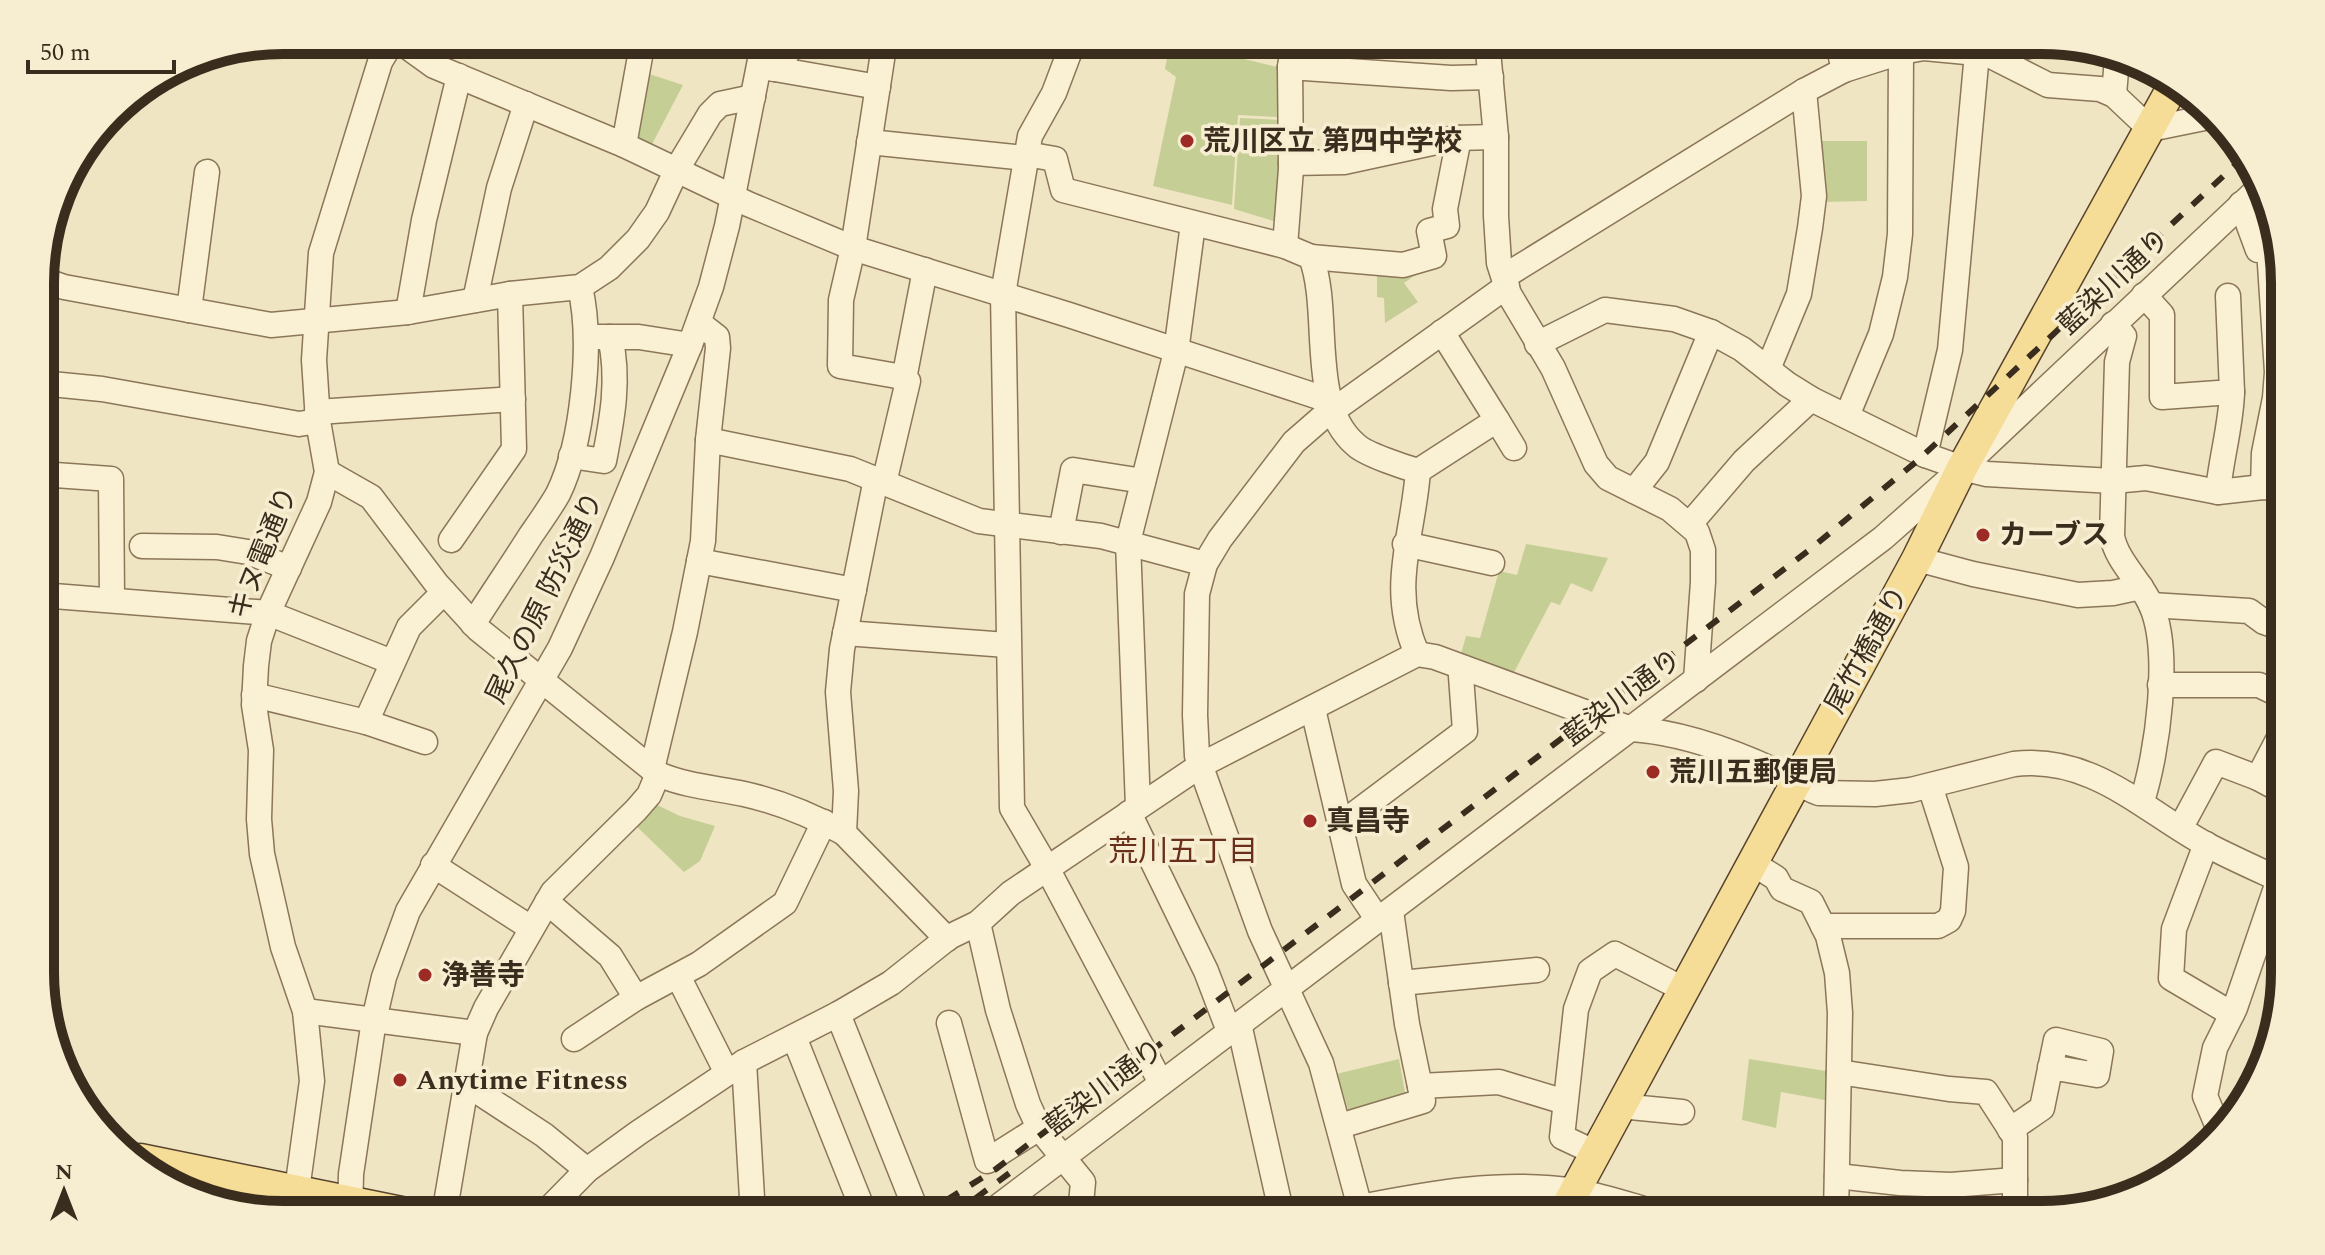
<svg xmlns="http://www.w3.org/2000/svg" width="2325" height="1255" font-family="Spectral,'Noto Sans JP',serif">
	<rect width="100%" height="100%" fill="#f0e5c2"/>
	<g fill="#c5cf95">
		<polygon points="1170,41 1281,68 1277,117 1238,115 1232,205 1153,186 1176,77 1165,69"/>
		<polygon points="646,73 683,85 650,148 632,139"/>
		<polygon points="1240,118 1281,120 1277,222 1234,209"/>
		<polygon points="1818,141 1867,141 1867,201 1820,202"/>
		<polygon points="1377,271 1417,274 1404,283 1418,302 1385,323 1384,298 1377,297"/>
		<polygon points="1526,544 1608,558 1592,592 1571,583 1560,605 1551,602 1510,680 1459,661 1466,636 1480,638 1499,571 1517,575"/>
		<polygon points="651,802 680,816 715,826 700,861 684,872 632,822"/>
		<polygon points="1399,1059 1406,1098 1350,1115 1336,1074"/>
		<polygon points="1749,1059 1832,1072 1830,1101 1781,1092 1776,1128 1742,1120"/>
	</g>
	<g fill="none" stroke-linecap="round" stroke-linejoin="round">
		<g stroke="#8b7658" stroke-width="27">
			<g id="minor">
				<polyline points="398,40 434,66 624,145 748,204 853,248 1069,315 1322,398 1333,408"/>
				<polyline points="1074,40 1054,93 1030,136 1003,294 1012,808 1047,868 1161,1083"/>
				<polyline points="1487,40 1496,137 1496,216 1499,263 1509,294 1553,368 1596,464 1608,478 1670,509 1697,532 1703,550 1703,582 1696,680"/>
				<polyline points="1837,40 1844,70"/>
				<polyline points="1987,54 2049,42"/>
				<polyline points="761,67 775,69 797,40"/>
				<polyline points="1290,67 1451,78 1491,77"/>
				<polyline points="775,69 878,87"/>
				<polyline points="2114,95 2117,58"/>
				<polyline points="869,142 1025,158"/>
				<polyline points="624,145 643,40"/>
				<path d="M1026,154L1055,159L1063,190L1285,246L1311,257C1332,312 1307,404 1356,445C1365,454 1404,467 1418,471C1413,538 1388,587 1417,654"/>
				<polyline points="1291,163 1344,162 1455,138 1496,137"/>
				<polyline points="2241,204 2258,250 2269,249 2277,372 2275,398 2264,453 2263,487"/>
				<polyline points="1285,246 1291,169 1290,67 1294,40"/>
				<polyline points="1311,257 1403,265 1434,256 1429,231 1447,226 1445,209 1459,138"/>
				<polyline points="1505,276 1804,91 1844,70 1901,52 1924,48 1977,53 1987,54 2048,85 2100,89 2114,95 2150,129 2209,117"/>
				<polyline points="41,279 64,287 271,325 408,312 510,294 580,287 609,268 638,239 657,212 677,169 710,114 720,104 753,97"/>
				<polyline points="2144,295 2162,315 2162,397 2232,392 2228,296"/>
				<polyline points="475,300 499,188 526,104"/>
				<polyline points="189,310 207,172"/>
				<polyline points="408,312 424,220 459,76"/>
				<path d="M2113,324L2124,336L2117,362L2112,536C2117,562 2140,580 2151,605C2172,651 2157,755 2142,801"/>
				<polyline points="596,337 639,337 690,345"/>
				<polyline points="1537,344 1605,310 1674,319 1711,332 1742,349 1787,384 1811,399 1925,455 1962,468 1987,474 2113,481 2146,478 2218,492 2263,487 2284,488"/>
				<polyline points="1768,369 1799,294 1810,228 1814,196 1804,91"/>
				<polyline points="904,379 925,270"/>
				<polyline points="41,383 102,389 299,424 318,421"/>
				<polyline points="317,412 513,399"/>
				<polyline points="1847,416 1881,334 1895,277 1900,234 1901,52"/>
				<polyline points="1497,420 1514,448"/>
				<polyline points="708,440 850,469 979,521 1101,536 1205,564"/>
				<polyline points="1925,455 1950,350 1977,53"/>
				<path d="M571,456L604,461C612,420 620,379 610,337"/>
				<polyline points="1418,471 1497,420 1442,332"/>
				<path d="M327,472L371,497L436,583L478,629L658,774C686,786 715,788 744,794C780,802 813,816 844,833"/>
				<polyline points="41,474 111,479 112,599"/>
				<polyline points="876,479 842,649 838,692 846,791 844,833 947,939"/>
				<polyline points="884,483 908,381 897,376 840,366 841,300 853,248 885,40"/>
				<polyline points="1634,491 1657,462 1711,332"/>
				<path d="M2218,492C2221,458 2231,426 2232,392"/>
				<polyline points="1690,524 1744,461 1811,399"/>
				<polyline points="1061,532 1073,470 1143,481"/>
				<polyline points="451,540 514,449 510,294"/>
				<polyline points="1405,544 1492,563"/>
				<polyline points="142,546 217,547 248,552 289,568"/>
				<polyline points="1917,559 1973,574 2078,595 2113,593 2141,587"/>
				<polyline points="699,561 854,590"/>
				<polyline points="41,595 268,613 392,662"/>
				<polyline points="2151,605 2249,611 2264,622 2284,629"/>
				<path d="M473,624C492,594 512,565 531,535C540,522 550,508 558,494C583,443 593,342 580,287"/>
				<polyline points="845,633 1007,645"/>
				<polyline points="2160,685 2259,685 2284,697"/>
				<polyline points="254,695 366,722 425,742"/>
				<polyline points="1313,709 1354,884 1378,920"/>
				<polyline points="2284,721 2281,734 2258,778 2284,792"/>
				<polyline points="366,722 409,627 444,592"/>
				<polyline points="652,769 685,632 703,541 708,440 718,348 717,337 699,323"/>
				<polyline points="1138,807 1128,542 1176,352 1193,224"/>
				<polyline points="1129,813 1206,971 1229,1031"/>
				<polyline points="1341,824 1465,731 1461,676 1464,668"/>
				<polyline points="2181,827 2216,762 2258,778"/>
				<polyline points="2206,844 2174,929 2171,978 2232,1014"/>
				<polyline points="1752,863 1776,878 1782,889 1811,902 1828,936 1837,973 1840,1013 1836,1215"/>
				<polyline points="433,865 531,928"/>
				<polyline points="547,902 610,956 636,998"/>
				<polyline points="978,923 998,1010 1028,1104 1039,1128 1083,1182 1080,1215"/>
				<polyline points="1823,926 1938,926 1949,920 1953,911 1956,867 1930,786"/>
				<polyline points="678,976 727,1073"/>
				<polyline points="1401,983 1537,970"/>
				<polyline points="305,1011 475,1033"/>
				<polyline points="838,1014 918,1215"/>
				<polyline points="949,1023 987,1161 1039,1128"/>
				<polyline points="1239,1024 1282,1215"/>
				<polyline points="794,1037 865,1215"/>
				<polyline points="574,1039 636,998 699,964 785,903 824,822"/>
				<polyline points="744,1062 753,1215"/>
				<polyline points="1839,1072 1949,1089 1986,1092 2015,1137 2015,1215"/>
				<polyline points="466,1084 544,1135 587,1170"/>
				<polyline points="1420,1086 1499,1082 1565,1102"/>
				<polyline points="1620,1106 1682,1112"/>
				<polyline points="1340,1126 1423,1101 1407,1024 1391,911"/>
				<polyline points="2218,1127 2205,1096 2215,1048 2235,1008 2279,879"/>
				<polyline points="2010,1130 2042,1108 2056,1040 2101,1051 2097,1075 2050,1067"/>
				<polyline points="1596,1153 1562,1137 1576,1009 1590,971 1615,954 1683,989"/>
				<polyline points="1837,1176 1900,1183 1951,1185 2015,1180"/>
				<polyline points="297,1190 312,1081 305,1011 283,947 262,854 259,819 261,750 254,705 256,666 259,641 268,613 319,502 327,472 318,421 314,360 321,253 380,62 393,40"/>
				<path d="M1360,1207C1432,1193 1502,1180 1575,1191C1605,1196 1635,1207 1665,1215"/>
				<polyline points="350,1215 351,1174 374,1020 384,977 408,911 560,648 602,557 690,345 711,287 727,226 764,40"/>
				<polyline points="444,1215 475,1033 486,1008 553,892 636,810 649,795 658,774"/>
				<path d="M543,1215L587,1170L638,1133L744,1062L838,1014L891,983L949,937L978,923L1011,893L1201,765L1417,654L1435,657L1631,729C1680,732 1735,752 1780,773C1793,779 1804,788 1819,793L1875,794L1911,790L2014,764C2093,755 2144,811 2207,845C2232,858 2259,870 2285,882"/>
				<polyline points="987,1215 1883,538 1962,468 2259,188"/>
				<polyline points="1362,1215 1321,1063 1260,931 1197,756 1195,715 1197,594 1205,564 1220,539 1294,442 1333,408 1342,404 1507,286"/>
			</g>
		</g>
		<g stroke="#58432d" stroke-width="33">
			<g id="major">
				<polyline points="140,1159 416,1215"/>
				<polyline points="234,1198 310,1215"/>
				<polyline points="1562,1215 1917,559 1962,468 2173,86"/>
			</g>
		</g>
		<use href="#minor" stroke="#faf1d5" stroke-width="24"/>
		<use href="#major" stroke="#f5dd98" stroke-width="30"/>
		<g stroke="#3a2d1d" stroke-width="6" stroke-dasharray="14 14" stroke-linecap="butt">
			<polyline points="923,1215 996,1169 1808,551 1917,461 2246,155"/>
			<polyline points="953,1215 1019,1166"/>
		</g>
	</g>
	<g fill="#9d2b25" stroke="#f7eed2" stroke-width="3">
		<circle cx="1187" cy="141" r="8"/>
		<circle cx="1983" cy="535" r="8"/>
		<circle cx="1653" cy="772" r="8"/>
		<circle cx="1310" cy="821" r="8"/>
		<circle cx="425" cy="975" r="8"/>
		<circle cx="400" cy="1080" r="8"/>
	</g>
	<g text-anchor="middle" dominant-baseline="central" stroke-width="7" stroke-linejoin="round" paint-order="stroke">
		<g font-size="28" font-weight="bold" fill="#3a2d1d" stroke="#f7eed2" text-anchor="start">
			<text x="1203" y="141">荒川区立 第四中学校</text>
			<text x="1999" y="535">カーブス</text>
			<text x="1669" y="772">荒川五郵便局</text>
			<text x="1326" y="821">真昌寺</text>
			<text x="441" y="975">浄善寺</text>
			<text x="416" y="1080">Anytime Fitness</text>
		</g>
		<g font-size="28" fill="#3a2d1d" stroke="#f7eed2">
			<text transform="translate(2114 282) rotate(-43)">藍染川通り</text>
			<text transform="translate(263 553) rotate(-68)">キヌ電通り</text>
			<text transform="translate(545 598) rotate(-64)">尾久の原 防災通り</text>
			<text transform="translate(1867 650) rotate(-61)">尾竹橋通り</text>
			<text transform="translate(1622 698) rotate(-37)">藍染川通り</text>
			<text transform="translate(1104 1088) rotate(-37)">藍染川通り</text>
		</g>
		<g font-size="30" fill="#692f1a" stroke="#f7eed2">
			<text x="1183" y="852">荒川五丁目</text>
		</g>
	</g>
	<path d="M0 0H2325V1255H0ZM283 54H2042A229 229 0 0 1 2271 283V972A229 229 0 0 1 2042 1201H283A229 229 0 0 1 54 972V283A229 229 0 0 1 283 54Z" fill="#f7eed2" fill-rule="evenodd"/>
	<path fill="none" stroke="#3a2d1d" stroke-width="10" d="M283 54H2042A229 229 0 0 1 2271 283V972A229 229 0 0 1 2042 1201H283A229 229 0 0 1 54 972V283A229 229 0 0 1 283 54Z"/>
	<g transform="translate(64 1191)" stroke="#f7eed2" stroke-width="6" paint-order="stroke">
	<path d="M0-6L14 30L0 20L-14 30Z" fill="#3a2d1d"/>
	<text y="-12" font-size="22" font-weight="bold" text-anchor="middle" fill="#3a2d1d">N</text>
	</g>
	<path d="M28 60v12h146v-12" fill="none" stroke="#3a2d1d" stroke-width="4"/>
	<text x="40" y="60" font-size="24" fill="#3a2d1d" stroke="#f7eed2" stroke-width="6" paint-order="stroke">50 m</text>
</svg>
